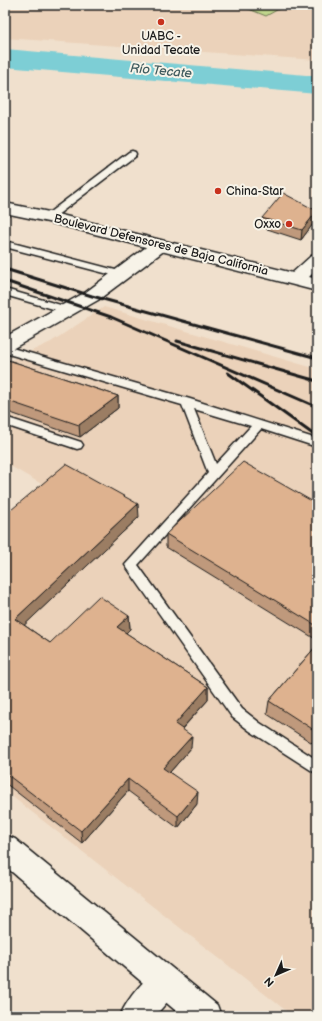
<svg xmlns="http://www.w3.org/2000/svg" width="322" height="1021" font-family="'Balsamiq Sans',sans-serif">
	<rect width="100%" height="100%" fill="#f0e0cd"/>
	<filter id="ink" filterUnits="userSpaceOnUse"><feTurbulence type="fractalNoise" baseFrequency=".025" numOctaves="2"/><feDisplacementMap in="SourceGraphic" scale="8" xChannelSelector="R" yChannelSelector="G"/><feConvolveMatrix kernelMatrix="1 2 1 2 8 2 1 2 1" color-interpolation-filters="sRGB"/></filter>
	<g filter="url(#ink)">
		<g fill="#ebd2ba">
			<polygon points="5,5 317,5 317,60 5,38"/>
			<polygon points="104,307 317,369 317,1016 293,1016 5,791 5,531 52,490 5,463 5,363 51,342"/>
		</g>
		<polygon fill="#c0d68c" stroke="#6e7954" points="239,5 286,5 266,16"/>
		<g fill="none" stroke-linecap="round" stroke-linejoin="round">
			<polygon fill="#7dced5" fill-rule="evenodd" points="5,49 317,76 317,94 5,67"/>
			<g stroke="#1c1c1c" stroke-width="3">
				<g id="lane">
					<polygon points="132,151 135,152 136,154 135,156 52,219 46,219 44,217 46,215 129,152"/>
					<polygon points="5,241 123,272 125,274 120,277 5,247"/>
					<polygon points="5,289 71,308 72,310 67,313 5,295"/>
					<path d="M5,346L190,399L317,439V447L261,429L138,565L242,709L260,723L317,760V774L250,731L232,717L125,565L208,473L182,405L5,353ZM194,409L251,426L216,464Z"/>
					<polygon points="5,417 81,442 83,445 81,448 77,449 5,425"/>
				</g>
			</g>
			<g stroke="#1c1c1c" stroke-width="3">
				<g id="street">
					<polygon points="159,241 165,242 168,246 165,250 98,300 12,349 5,351 5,337 86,292 153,242"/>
					<path d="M317,255V269C308,278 302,286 290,283L287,279L290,275L311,256Z"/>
					<path d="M164,967L175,971L179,982L175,993L155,1016H120C127,999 147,974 164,967Z"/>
				</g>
			</g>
			<g stroke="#1c1c1c" stroke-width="3">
				<g id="secondary">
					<polygon points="5,203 49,212 317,279 317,291 48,222 5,213"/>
					<polygon points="5,835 15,839 217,1005 221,1016 182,1016 5,866"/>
				</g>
			</g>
			<use href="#lane" fill="#f7f3e8" fill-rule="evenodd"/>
			<use href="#street" fill="#f7f3e8" fill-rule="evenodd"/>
			<use href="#secondary" fill="#f7f3e8" fill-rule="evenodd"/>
			<g stroke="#1c1c1c" stroke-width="3">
				<polyline points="5,269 92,296 317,358"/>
				<polyline points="5,281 111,317 317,407"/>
				<polyline points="177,341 317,381"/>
				<polyline points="228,373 317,437"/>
			</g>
		</g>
		<g fill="#bf997b" stroke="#1c1c1c">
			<polygon points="262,218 316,220 301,240 261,227"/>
			<polygon points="5,359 118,396 118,408 80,437 5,411"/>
			<polygon points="317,504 317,640 166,547 166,534"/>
			<polygon points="5,515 139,517 24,625 50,643 129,616 130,629 126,633 208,687 208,700 182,729 191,748 170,772 197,804 178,828 128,791 82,843 5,783"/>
			<polygon points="317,645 317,746 267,714 269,701"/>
		</g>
		<g fill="#9b7d64" stroke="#1c1c1c">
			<polygon points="317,211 316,220 301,240 302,230"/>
			<polygon points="118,396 118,408 80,437 79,425"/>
			<polygon points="138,504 139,517 17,632 15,619"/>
			<polygon points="129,616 130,629 118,641 117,627"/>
			<polygon points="208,687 208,700 174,737 175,724"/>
			<polygon points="192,736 191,748 163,780 163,768"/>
			<polygon points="128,779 128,791 82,843 81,831"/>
			<polygon points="198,792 197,804 178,828 178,816"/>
		</g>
		<g fill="#deb28f" stroke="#1c1c1c">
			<polygon points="283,193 317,211 302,230 262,218"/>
			<polygon points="5,359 118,396 79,425 5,400"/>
			<polygon points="243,462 317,504 317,626 166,534"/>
			<polygon points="66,464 138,504 15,619 50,643 99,596 129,616 117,627 208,687 175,724 192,736 163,768 198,792 178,816 128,779 81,831 5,773 5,515"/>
			<polygon points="317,645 317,732 269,701"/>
		</g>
	</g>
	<g fill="#c8321e" stroke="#f7f3e8" stroke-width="1.5">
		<circle cx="161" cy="22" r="4"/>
		<circle cx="218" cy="191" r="4"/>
		<circle cx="289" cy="224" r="4"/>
	</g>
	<g text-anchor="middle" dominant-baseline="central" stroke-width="4" stroke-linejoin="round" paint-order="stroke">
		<g font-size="12" fill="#1c1c1c" stroke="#f7f3e8">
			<text x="161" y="36">UABC -<tspan x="161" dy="14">Unidad Tecate</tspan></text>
			<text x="226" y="191" text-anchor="start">China-Star</text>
			<text x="281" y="224" text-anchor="end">Oxxo</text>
		</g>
		<g font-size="12" fill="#1c1c1c" stroke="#f7f3e8">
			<text transform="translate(161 245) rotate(14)">Boulevard Defensores de Baja California</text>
		</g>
		<g font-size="13" font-style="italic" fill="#3e5a5d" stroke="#f7f3e8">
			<text transform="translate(161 71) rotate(5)">Río Tecate</text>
		</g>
	</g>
	<rect width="322" height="1021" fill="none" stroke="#f7f3e8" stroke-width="20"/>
	<rect x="10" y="10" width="302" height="1001" fill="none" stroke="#1c1c1c" stroke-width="1.5" filter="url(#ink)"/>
	<g transform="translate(276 975) rotate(225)" stroke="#f7f3e8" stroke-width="3" paint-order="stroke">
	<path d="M0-3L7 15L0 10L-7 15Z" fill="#1c1c1c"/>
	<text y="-6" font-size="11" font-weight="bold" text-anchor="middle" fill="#1c1c1c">N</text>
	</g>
</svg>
